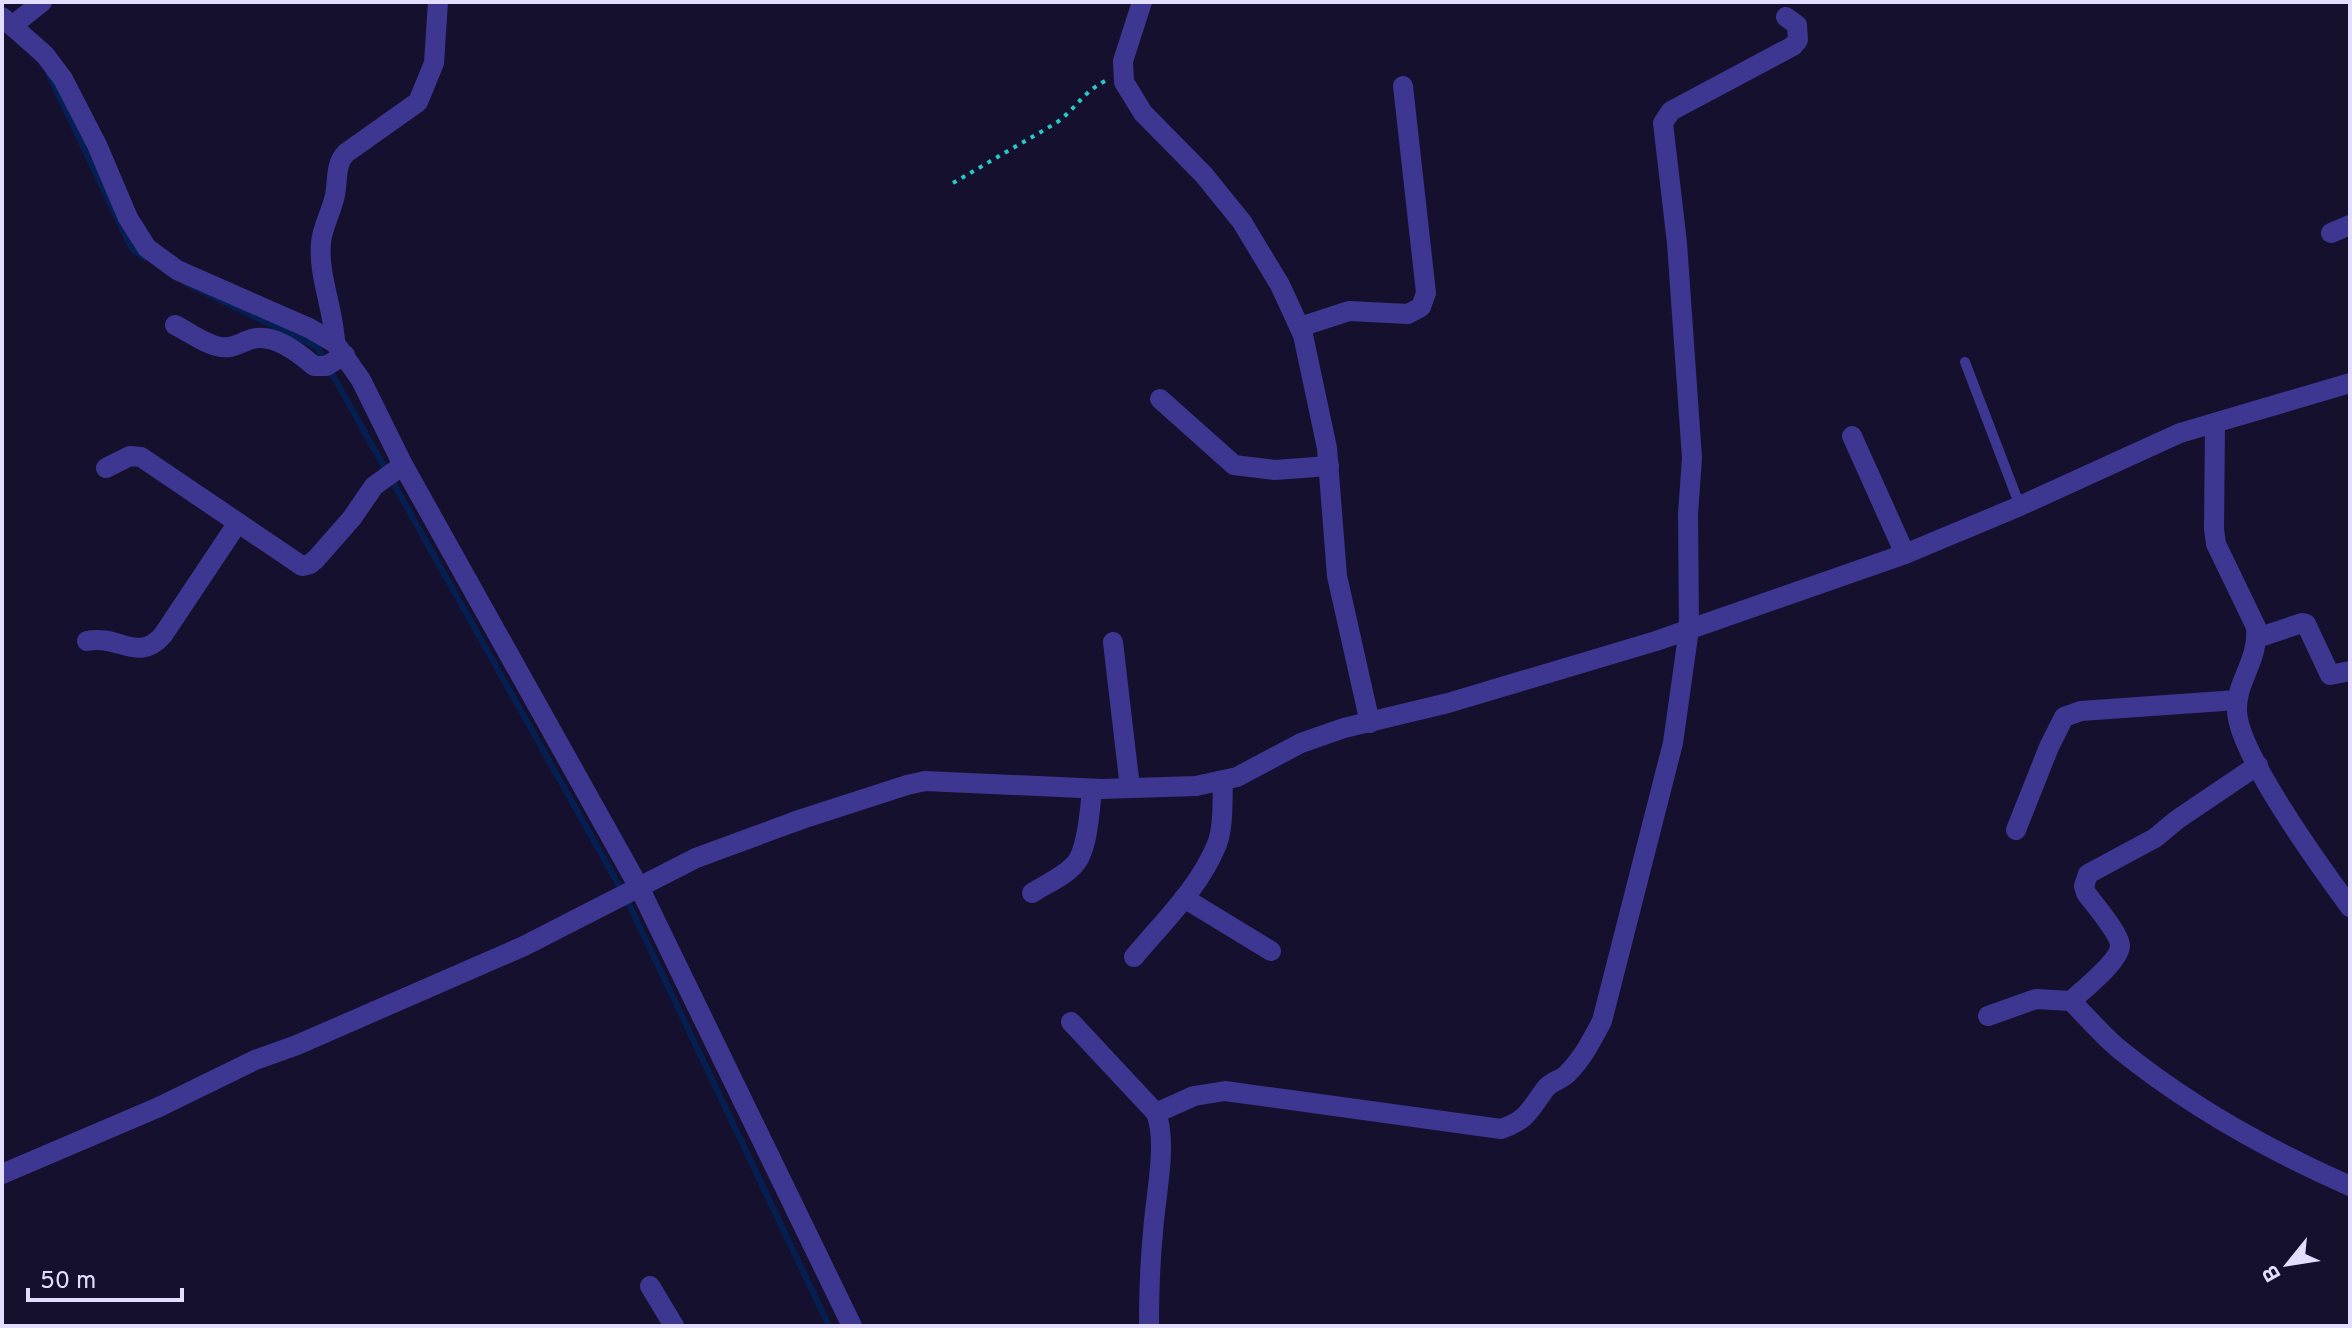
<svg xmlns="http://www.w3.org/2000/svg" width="2352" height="1328" font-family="Overpass,sans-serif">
	<rect width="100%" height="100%" fill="#16102f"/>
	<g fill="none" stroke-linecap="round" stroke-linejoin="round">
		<g stroke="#061f52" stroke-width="6">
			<polyline points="49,75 132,249 145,258"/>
			<polyline points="185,283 317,347 626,898 829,1326"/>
		</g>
		<path stroke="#26cbc7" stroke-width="4" stroke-dasharray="4 6" stroke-linecap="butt" d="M953,183L1056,123C1076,109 1082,93 1105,81"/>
		<polyline stroke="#3d3792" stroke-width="10" points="1965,362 2020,506"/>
		<g stroke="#3d3792" stroke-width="20">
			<polyline points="1142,2 1123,61 1124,82 1143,113 1204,175 1242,222 1280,285 1303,335 1327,448 1337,576 1370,723"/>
			<polyline points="2,17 45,55 63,79 97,145 128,218 147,248 177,270 309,328 335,343 361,380 403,465 640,889 852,1326"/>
			<polyline points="12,26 42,2"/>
			<polyline points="2331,233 2350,225"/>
			<path d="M175,325C189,332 206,345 221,347C233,349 241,342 252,339C274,333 298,352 314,366H326L345,355"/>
			<polyline points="1300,327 1349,311 1408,314 1421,307 1426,293 1403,86"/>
			<path d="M335,343C334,310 318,276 321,243C322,227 332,211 335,195C338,180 335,164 346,153L418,102L434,63L438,2"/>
			<polyline points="1160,399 1234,465 1275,470 1329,466"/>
			<path d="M2215,423L2214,529L2216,544L2256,627C2259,661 2236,681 2237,710C2237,752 2322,869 2350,907"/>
			<polyline points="1852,436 1905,554"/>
			<polyline points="106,468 130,456 141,457 302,566 310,564 316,559 352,518 374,486 403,465"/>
			<polyline points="2257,638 2302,623 2306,624 2330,675 2350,671"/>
			<path d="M87,641C119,634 138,664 163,635L237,524"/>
			<polyline points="1113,642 1130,788"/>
			<polyline points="2016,830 2049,747 2064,717 2081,711 2237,700"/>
			<path d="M1032,893C1046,884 1065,876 1075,864C1088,850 1090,808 1092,789"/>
			<polyline points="1184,898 1271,951"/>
			<path d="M1134,957C1163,922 1200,887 1217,844C1224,825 1222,801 1223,781"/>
			<path d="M2071,1001C2087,1017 2102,1035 2119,1049C2188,1105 2268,1150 2350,1186"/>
			<path d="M1988,1016L2036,999L2071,1001C2083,990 2121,960 2120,945C2119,933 2094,904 2086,893L2084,886L2088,874L2155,838L2178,819L2258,765"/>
			<path d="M1071,1022L1156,1113C1168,1143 1155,1198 1153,1232C1150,1263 1149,1295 1149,1326"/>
			<path d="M1156,1113L1194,1096L1225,1091L1501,1129C1528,1120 1530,1109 1546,1088C1552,1081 1561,1080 1567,1074C1583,1058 1592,1040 1602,1021L1673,743L1689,629L1688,514L1692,458L1677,243L1663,123L1671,111L1793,46L1798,40L1797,25L1786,17"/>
			<polyline points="2,1174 159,1107 255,1060 297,1045 524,946 696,858 802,819 907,785 925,781 1102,789 1196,786 1237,777 1301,743 1344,728 1448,703 1656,641 1905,554 2020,506 2180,433 2350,383"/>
			<polyline points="650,1286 674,1326"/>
		</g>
	</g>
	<rect width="2352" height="1328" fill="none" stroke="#e3deff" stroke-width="8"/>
	<g transform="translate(2288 1264) rotate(240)" stroke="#16102f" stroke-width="6" paint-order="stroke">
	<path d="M0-6L14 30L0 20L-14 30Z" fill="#e3deff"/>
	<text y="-12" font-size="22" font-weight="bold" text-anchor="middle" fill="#e3deff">B</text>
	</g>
	<path d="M28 1288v12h154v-12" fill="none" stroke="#e3deff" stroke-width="4"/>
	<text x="40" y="1288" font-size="24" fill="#e3deff" stroke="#16102f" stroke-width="6" paint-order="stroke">50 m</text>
</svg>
